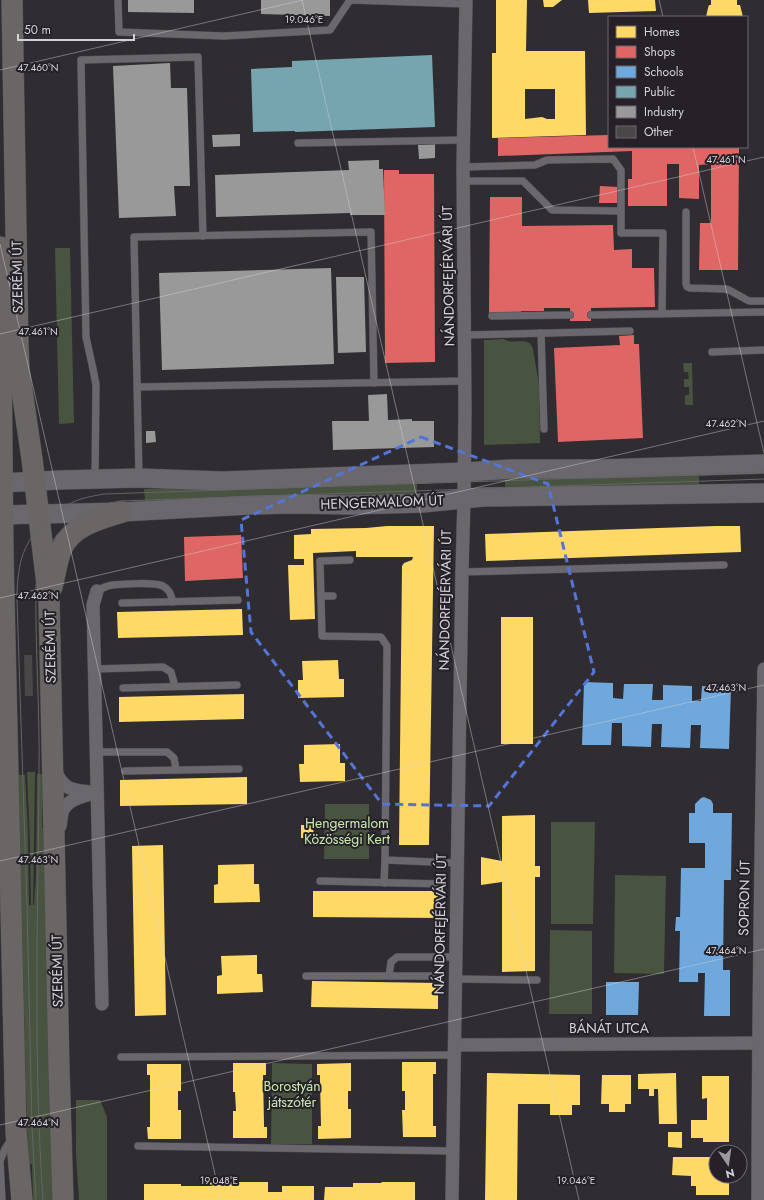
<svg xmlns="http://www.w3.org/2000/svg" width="764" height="1200" font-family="Jost,sans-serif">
	<rect width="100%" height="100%" fill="#2f2d31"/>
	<g fill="#48543f">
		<polygon points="55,248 70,248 74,423 59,424"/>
		<path d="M504,339C513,346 529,335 533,349L539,385L540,443L484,445V340Z"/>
		<polygon points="683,363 692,363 693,405 685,405 685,395 689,395 689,387 684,387 684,379 689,379 688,372 684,372"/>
		<polygon points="699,471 699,484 505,489 505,479"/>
		<polygon points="417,482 417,494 145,502 144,489"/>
		<polygon points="27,772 35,772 33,905 34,905 36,877 37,774 43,774 42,828 44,828 53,1200 33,1200 32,1164 29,1164 27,1128 18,775 25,775 28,832 29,905 31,905 30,842"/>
		<polygon points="325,804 369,804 369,859 324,859"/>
		<polygon points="551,822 595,822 593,924 551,924"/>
		<polygon points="615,875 666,876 664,974 614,973"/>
		<polygon points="550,930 592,931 592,1014 549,1014"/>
		<polygon points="272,1063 312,1064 312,1144 271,1144"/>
		<polygon points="76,1100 100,1100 107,1117 107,1200 79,1200 76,1155"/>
	</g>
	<g fill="#ffd966" fill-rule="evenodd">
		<path d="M496,0H527L526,51H585L586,135L492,138V53H496ZM525,89H555V119H547L542,117L525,119Z"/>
		<polygon points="543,0 562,0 553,7 544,7"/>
		<polygon points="588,0 655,0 656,11 589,13"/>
		<polygon points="711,0 737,0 737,5 740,5 743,17 706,17 708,8 709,5 711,5"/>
		<polygon points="387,526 434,526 429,845 399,845 402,566 404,563 412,560 413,557 356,557 356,551 313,553 315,619 290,620 288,565 304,565 304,559 294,559 294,535 311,534 311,529 366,528"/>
		<polygon points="716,526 740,526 741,552 486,561 485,534"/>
		<polygon points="242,609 243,635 118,638 117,612"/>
		<rect x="501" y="617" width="32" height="127"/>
		<polygon points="338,660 339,679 344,679 344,697 298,698 298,680 303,680 302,661"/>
		<polygon points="244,694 244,719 119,722 119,697"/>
		<polygon points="340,744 340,763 345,763 345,781 300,782 299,764 304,764 304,745"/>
		<polygon points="247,777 247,804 120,806 120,780"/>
		<polygon points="535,815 535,866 540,866 540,877 535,877 535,971 502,972 502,882 481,885 481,857 502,861 502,816"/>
		<polygon points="301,825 313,825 314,838 301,838"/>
		<polygon points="163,845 166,1015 135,1016 132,846"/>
		<polygon points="254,864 254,884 259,884 260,902 214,903 214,885 218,884 218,865"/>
		<polygon points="313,891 440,891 440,918 313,917"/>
		<polygon points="257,955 257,974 262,974 263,992 217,994 217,976 222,975 221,956"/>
		<polygon points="312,981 438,983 438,1009 311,1007"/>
		<polygon points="402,1062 436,1062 436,1074 433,1074 433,1126 436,1126 436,1137 403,1137 402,1110 405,1110 405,1091 402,1091"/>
		<polygon points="233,1063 266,1063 266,1075 263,1075 264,1124 264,1127 267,1127 267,1138 233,1138 233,1111 236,1111 235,1092 233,1092"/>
		<polygon points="351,1063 351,1091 348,1091 348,1109 351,1109 351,1138 318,1139 318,1126 321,1126 320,1079 320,1075 317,1075 317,1064"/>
		<polygon points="147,1064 181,1064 181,1091 178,1091 178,1110 181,1110 181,1139 148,1139 147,1127 150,1127 150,1075 147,1075"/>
		<polygon points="487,1073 580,1075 580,1105 572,1105 572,1115 550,1115 550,1104 518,1104 517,1200 485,1200"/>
		<polygon points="676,1073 677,1124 659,1124 658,1089 654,1089 654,1096 649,1096 649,1089 638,1089 638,1074"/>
		<polygon points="602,1075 631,1075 631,1104 625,1104 625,1112 609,1112 609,1104 601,1104"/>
		<polygon points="702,1076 729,1076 729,1142 703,1142 703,1138 691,1138 691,1120 707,1120 707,1098 702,1099"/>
		<polygon points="668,1132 682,1132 682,1148 668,1147"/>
		<polygon points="673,1157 716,1157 716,1176 729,1176 729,1195 696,1195 696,1186 691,1186 691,1176 672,1175"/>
		<polygon points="210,1182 268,1182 268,1192 282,1192 282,1186 314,1186 314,1200 144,1200 144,1184 181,1184 181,1186 210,1186"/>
		<polygon points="382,1182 415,1182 415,1200 324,1200 325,1187 353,1187 353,1183 381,1183"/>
	</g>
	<g fill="#e06666">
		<polygon points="609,135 609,147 739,147 738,270 699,270 700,223 711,223 711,164 699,165 699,199 679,198 679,164 667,164 667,206 628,206 628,179 632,179 632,151 498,156 498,138"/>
		<polygon points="384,170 399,170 399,174 434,174 435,362 385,363"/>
		<polygon points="600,186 618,187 618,203 599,203"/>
		<polygon points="490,197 522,197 522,226 613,225 614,250 632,249 632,268 654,268 655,307 591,308 591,321 570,321 570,308 544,308 544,311 521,311 521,313 489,313"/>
		<polygon points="634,335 634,344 639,344 643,438 558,442 554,348 620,345 619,336"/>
		<polygon points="241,535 243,578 185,581 184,537"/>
	</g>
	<g fill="#6fa8dc">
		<polygon points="584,682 613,683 613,698 623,699 624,684 653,684 652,700 663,700 663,685 692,686 692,701 701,701 702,686 731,687 729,749 700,748 701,725 691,725 690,748 661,747 662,724 652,724 651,747 622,746 622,723 612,723 611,745 582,745"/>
		<polygon points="704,797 711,800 713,804 713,813 732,813 731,880 724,880 723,970 730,970 730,1016 704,1016 705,973 698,973 698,982 679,982 680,931 675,931 676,917 680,917 681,868 705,868 705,843 689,843 689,813 695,813 695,804 701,798"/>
		<polygon points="606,982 639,982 638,1015 606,1015"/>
	</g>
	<polygon fill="#76a5af" points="432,55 435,127 295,132 295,131 253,132 251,69 292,67 292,61"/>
	<g fill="#999">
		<polygon points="128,0 194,0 194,13 128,12"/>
		<polygon points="261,0 330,0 330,16 261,14"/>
		<polygon points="170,63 171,88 187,88 190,186 174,186 176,216 119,218 113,66"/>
		<polygon points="240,134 240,146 213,147 212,135"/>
		<polygon points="435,144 435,158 419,159 418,145"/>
		<polygon points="379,160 379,169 383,169 385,215 350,215 350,213 216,217 215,175 349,170 348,161"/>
		<polygon points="331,268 334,364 162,370 159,273"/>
		<polygon points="336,277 364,277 366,352 338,353"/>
		<polygon points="387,394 388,420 412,419 412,421 434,421 434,447 333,450 332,421 369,421 368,395"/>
		<polygon points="146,431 155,431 156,442 146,443"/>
	</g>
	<polygon fill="#4a4749" points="24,655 32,655 33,696 25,696"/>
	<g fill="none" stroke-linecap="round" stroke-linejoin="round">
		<g stroke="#4d4a4e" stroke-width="8">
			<g id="lane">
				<polyline points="118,0 119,32 224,36 330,30 350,0 466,4"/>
				<polyline points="298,143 463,140"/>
				<polyline points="463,167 535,165 547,160 613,159 621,170 621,211"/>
				<polyline points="463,181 523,181 552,210 621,211 621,233 663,233 662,314"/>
				<polyline points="686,212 686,284 687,287 690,288 725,289 729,290 749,301 764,301"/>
				<polyline points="591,315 764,312"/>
				<polyline points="492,316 570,315"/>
				<polyline points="541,333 544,429"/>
				<polyline points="465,335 630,331"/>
				<polyline points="712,352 764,350"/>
				<polyline points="138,387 465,381"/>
				<polyline points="139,477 134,237 371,232 374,383"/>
				<polyline points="95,479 96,385 93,369 86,337 81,60 198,57 203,236"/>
				<polyline points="350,560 320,561 322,636 381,637 387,646 385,860 457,863"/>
				<polyline points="462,572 724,565"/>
				<path d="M97,591C102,588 106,586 112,585C122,584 154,582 163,586C170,590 171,595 173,602"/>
				<polyline points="321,596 333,596"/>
				<polyline points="122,603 238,600"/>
				<polyline points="95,669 163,667 171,672 175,686"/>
				<polyline points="123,688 237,685"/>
				<polyline points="96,752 167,752 174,758 176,770"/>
				<polyline points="125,771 239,769"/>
				<polyline points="320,881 442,884"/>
				<polyline points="384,883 385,860"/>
				<polyline points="306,976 435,976"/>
				<polyline points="389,976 391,962 397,957 456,957"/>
				<polyline points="456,979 537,980"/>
				<polyline points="121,1057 455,1055"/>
				<polyline points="138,1146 453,1151"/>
				<polyline points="2,1200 0,1161 5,1149 12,1138"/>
			</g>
		</g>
		<g stroke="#4d4a4e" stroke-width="14">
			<g id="street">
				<polyline points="97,591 93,605 102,1004"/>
				<path d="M55,770C63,790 72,790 91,792"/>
				<path d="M60,826C61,821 61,815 63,810C69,798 86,796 97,792"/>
				<polyline points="455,1045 764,1043"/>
				<polyline points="452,1200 462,572 464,498 465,410 463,167 466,0"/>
				<path d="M758,1200C758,1023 761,846 764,669"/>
			</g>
		</g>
		<g stroke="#4d4a4e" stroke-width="20">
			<g id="secondary">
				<polyline points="0,483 60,480 139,478 222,481 465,472 512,469 599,469 764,464"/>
				<polyline points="0,515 122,512 250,505 292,504 352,505 423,503 484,497 764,493"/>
			</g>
		</g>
		<g stroke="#4d4a4e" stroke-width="22">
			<g id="primary">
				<polyline points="12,0 18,348 19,370 32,459 49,601 59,1070 63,1200"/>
				<polyline points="0,247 3,554 16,1131 22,1200"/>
				<path d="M52,587C55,575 57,560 62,548C73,525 100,519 122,512"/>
			</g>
		</g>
		<use href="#lane" stroke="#6a686c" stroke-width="7"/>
		<use href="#street" stroke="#6a686c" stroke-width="13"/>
		<use href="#secondary" stroke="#6a686c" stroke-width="19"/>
		<use href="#primary" stroke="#6a6666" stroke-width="21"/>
		<g stroke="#666468" stroke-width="1">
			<path d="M36,1200L32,1127L27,905L17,600C17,585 18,571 22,557C30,533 49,513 71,503C81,498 93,496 104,494L764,472"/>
			<path d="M43,1200C33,1057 38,914 39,771C40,709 35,648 36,586C37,581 37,575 38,570C40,563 44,555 48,548C64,521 89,506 120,501L764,479"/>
		</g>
	</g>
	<path fill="none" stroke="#5475d8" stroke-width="3" stroke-dasharray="8 5" stroke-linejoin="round" d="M421,437L548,484L594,672L489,806L382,804L251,632L241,520Z"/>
	<path fill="none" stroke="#d4d1d7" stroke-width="1" stroke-opacity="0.45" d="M302,0L579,1200M659,0L663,17M0,70L303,0M693,147L764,453M0,244L221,1200M0,334L764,157M0,598L764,421M0,861L764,685M0,1125L764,949"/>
	<g text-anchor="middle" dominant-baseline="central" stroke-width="4" stroke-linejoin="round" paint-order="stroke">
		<g font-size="14" fill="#d4d1d7" stroke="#262129">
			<text transform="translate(448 276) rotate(-91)">NÁNDORFEJÉRVÁRI ÚT</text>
			<text transform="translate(17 277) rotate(-91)">SZERÉMI ÚT</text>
			<text transform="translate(382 502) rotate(-2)">HENGERMALOM ÚT</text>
			<text transform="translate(445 600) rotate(-89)">NÁNDORFEJÉRVÁRI ÚT</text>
			<text transform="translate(50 647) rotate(-91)">SZERÉMI ÚT</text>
			<text transform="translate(744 898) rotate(-89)">SOPRON ÚT</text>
			<text transform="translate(440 924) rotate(-89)">NÁNDORFEJÉRVÁRI ÚT</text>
			<text transform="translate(57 971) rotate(-91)">SZERÉMI ÚT</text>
			<text x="609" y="1028">BÁNÁT UTCA</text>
		</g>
		<g font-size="14" fill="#c9eaae" stroke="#262129">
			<text x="347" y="823">Hengermalom<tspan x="347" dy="16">Közösségi Kert</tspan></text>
			<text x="292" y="1086">Borostyán<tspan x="292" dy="16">játszótér</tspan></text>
		</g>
	</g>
	<g font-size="10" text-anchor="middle" fill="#d4d1d7" stroke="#262129" stroke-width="4" stroke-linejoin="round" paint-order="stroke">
		<text x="304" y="23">19.046°E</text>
		<text x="38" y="71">47.460°N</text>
		<text x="726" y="163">47.461°N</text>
		<text x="38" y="335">47.461°N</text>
		<text x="726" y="427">47.462°N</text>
		<text x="38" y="599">47.462°N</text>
		<text x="726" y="691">47.463°N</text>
		<text x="38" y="863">47.463°N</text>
		<text x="726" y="954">47.464°N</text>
		<text x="38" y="1126">47.464°N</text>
		<text x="219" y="1184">19.048°E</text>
		<text x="576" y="1184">19.046°E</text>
	</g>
	<rect x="608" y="16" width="140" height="132" fill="#262129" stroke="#6c676f"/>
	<rect x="616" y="26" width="20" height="12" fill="#ffd966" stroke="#6c676f"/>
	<text x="644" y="36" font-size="12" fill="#d4d1d7">Homes</text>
	<rect x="616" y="46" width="20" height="12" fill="#e06666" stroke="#6c676f"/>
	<text x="644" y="56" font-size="12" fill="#d4d1d7">Shops</text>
	<rect x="616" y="66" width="20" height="12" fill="#6fa8dc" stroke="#6c676f"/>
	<text x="644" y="76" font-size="12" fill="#d4d1d7">Schools</text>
	<rect x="616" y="86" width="20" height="12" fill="#76a5af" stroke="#6c676f"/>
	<text x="644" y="96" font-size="12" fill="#d4d1d7">Public</text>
	<rect x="616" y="106" width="20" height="12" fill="#999999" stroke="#6c676f"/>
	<text x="644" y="116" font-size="12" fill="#d4d1d7">Industry</text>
	<rect x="616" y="126" width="20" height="12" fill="#4a4749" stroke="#6c676f"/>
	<text x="644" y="136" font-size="12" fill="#d4d1d7">Other</text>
	<g transform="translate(728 1164) rotate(167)"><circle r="19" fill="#262129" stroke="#6c676f"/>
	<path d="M0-3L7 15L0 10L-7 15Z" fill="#9a989d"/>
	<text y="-6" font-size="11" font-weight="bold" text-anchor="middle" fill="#d4d1d7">N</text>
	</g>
	<path d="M18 34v6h116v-6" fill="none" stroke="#d4d1d7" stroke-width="2"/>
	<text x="24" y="34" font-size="12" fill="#d4d1d7" stroke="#262129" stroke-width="3" paint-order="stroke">50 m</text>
</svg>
